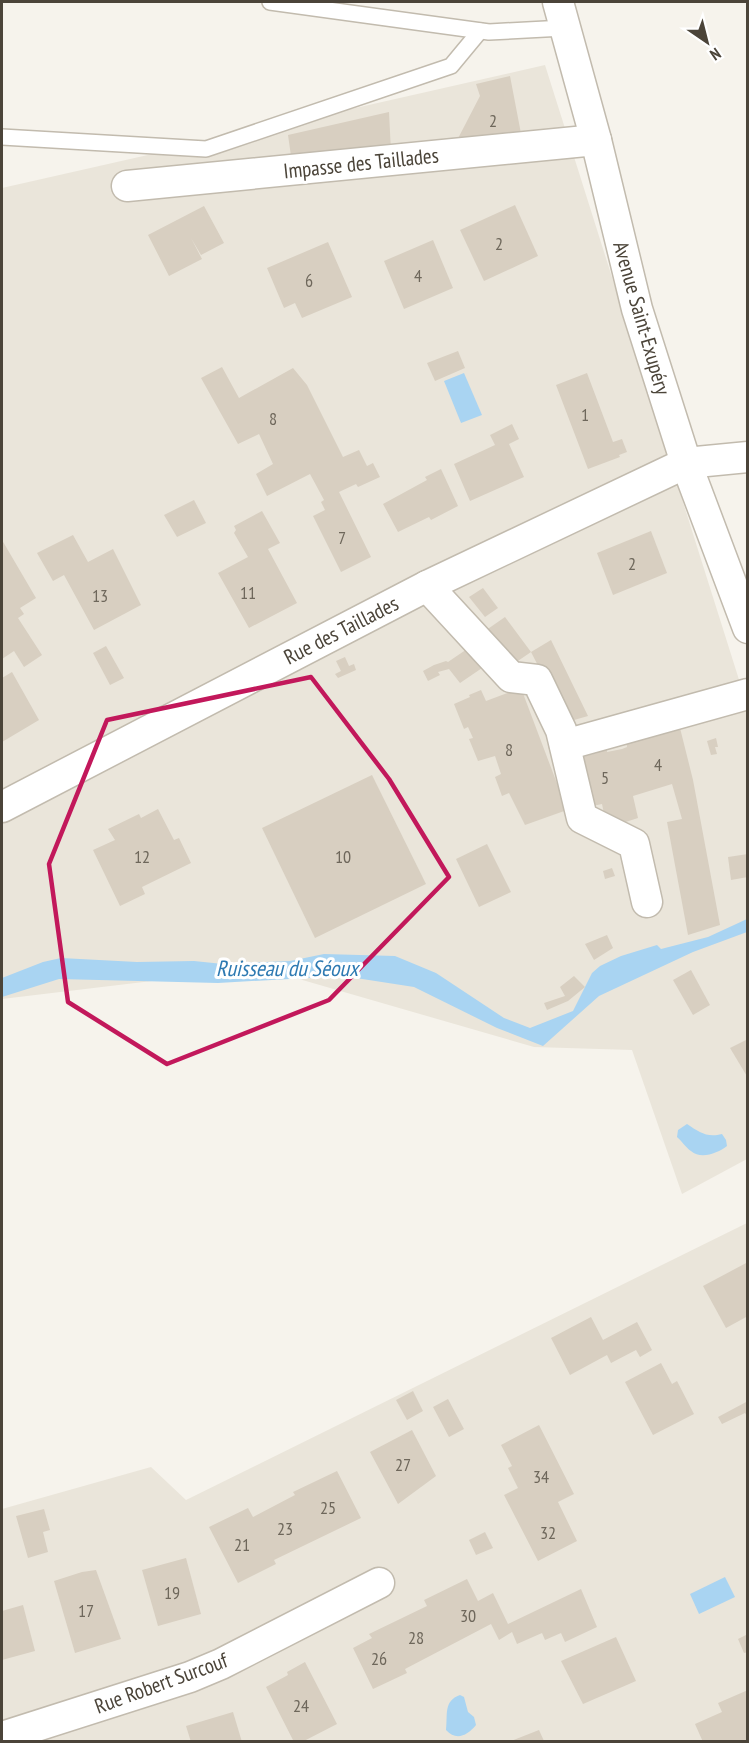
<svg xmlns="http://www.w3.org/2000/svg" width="749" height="1743" font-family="'PT Sans Narrow',sans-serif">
	<rect width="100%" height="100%" fill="#f6f3ec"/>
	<g fill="#eae5da">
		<polygon points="545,65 747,705 747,1159 682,1194 632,1050 534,1047 261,968 2,999 2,188"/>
		<polygon points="747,1223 747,1741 2,1742 2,1509 151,1467 186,1500"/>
	</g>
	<g fill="#a9d4f2">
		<polygon points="464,373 482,415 461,423 444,381"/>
		<polygon points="747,919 747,932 693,952 599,996 543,1046 497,1028 414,987 343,976 218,983 59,979 2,997 2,978 43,962 61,958 137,962 194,961 223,964 290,961 324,954 395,956 436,973 504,1018 530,1028 573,1011 592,973 600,966 621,956 657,945 661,949 708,937"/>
		<path d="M687,1124C699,1132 707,1138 722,1134L726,1140L727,1146C718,1153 701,1160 691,1151C686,1148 682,1141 677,1137L678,1130Z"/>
		<polygon points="725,1577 735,1597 699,1614 690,1594"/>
		<path d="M460,1695L464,1697L468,1712L474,1717L476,1725C467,1736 456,1741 446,1730C448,1715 443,1701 460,1695Z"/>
	</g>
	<g fill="#d8cfc1">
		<polygon points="510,76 523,144 452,150 480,96 476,84"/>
		<polygon points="389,112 391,152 292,163 288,135"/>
		<polygon points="515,205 538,256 484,281 460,230"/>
		<polygon points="204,206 224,243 201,255 191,238 202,259 169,276 148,235"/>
		<polygon points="433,240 453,288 404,309 384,261"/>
		<polygon points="328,242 352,297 302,318 295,303 284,308 267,268"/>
		<polygon points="458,351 465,368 435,381 427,363"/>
		<polygon points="222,367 239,398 293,368 307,385 343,457 359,450 367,466 373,463 380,477 358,487 356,484 339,492 371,557 341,572 313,516 325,510 321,502 324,500 310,474 267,496 256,474 273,464 259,434 238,444 201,378"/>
		<polygon points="587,373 613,442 622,439 627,452 619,455 620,457 588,469 556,385"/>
		<polygon points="512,424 519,439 509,444 524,477 470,501 454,464 495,445 490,435"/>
		<polygon points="441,469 458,506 431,520 429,517 398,532 383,504 427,480 425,477"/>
		<polygon points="194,500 206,523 177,537 164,515"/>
		<polygon points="262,511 280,543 268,549 297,603 249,628 218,573 248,557 234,533 236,530 234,526"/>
		<polygon points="651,531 667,573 613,595 597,553"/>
		<polygon points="73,535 88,562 113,549 141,605 94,630 64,575 53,581 37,553"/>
		<polygon points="2,540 36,598 20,608 24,614 18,618 42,655 24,667 14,651 2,659"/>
		<polygon points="483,588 498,608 485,617 469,597"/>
		<polygon points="505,617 531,652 551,640 588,716 567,722 531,652 512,665 482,633"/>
		<polygon points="106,646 124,678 110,685 93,653"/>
		<polygon points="470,647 485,666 460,683 449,669 438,672 440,675 428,681 423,671 434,665 446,661 448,662"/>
		<polygon points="345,657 349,666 354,664 356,670 338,678 335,674 341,671 336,661"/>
		<polygon points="12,672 39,720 2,742 2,678"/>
		<polygon points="521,688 567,810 525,825 509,793 502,796 495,777 501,774 495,756 478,761 469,739 473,738 468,727 464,729 454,704 470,697 469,695 481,690 486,701"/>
		<polygon points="678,720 693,780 720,925 688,935 667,822 682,819 672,784 633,796 638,818 607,828 602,804 588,807 576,759 597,753 596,746 606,743 607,752 622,749 627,747 625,734"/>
		<polygon points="716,738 718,747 715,747 717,754 711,755 707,741"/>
		<polygon points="372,775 426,884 315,938 262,828"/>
		<polygon points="158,809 174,840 179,838 191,863 142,887 145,894 120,906 93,850 115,840 108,829 139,814 141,818"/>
		<polygon points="487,844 511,892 479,907 456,859"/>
		<polygon points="748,854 748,877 731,880 728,857"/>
		<polygon points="612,868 615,876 605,879 603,871"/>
		<polygon points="607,935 613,948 594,960 585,944"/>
		<polygon points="691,970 710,1005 693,1015 673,980"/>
		<polygon points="574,976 585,987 568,1001 547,1010 544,1003 565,996 560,987"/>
		<polygon points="748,1039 748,1078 730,1048"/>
		<polygon points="748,1262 748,1316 726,1328 703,1286"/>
		<polygon points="591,1317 603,1340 637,1322 652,1350 640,1357 636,1350 611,1363 607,1355 570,1375 551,1338"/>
		<polygon points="661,1363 672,1384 677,1381 694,1414 653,1435 625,1382"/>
		<polygon points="413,1391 423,1411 407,1420 396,1400"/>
		<polygon points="448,1399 464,1429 449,1437 433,1407"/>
		<polygon points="748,1401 748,1418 745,1413 722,1424 718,1417"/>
		<polygon points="539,1425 574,1494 558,1502 577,1541 538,1561 504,1495 518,1488 508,1468 512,1466 501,1445"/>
		<polygon points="412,1430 436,1476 398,1504 370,1452"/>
		<polygon points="337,1471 361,1518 274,1560 276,1564 238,1583 209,1527 248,1508 253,1517 295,1495 293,1492"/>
		<polygon points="44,1509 50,1530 43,1532 48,1552 28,1558 16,1516"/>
		<polygon points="485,1532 493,1548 476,1555 469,1540"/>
		<polygon points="186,1558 201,1614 158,1626 142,1570"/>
		<polygon points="96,1570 121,1639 75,1653 54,1581 82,1572"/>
		<polygon points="467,1579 478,1601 493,1593 508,1624 581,1589 597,1627 565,1642 561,1633 545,1640 542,1633 517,1644 512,1632 499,1640 491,1624 405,1669 407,1673 373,1689 353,1648 372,1638 369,1634 427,1606 424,1600"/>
		<polygon points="23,1605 35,1651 2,1660 2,1611"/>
		<polygon points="748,1634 748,1652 744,1653 738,1639"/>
		<polygon points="616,1637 636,1681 583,1704 561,1661"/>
		<polygon points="305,1662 337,1724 302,1742 294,1742 266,1687 288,1675 287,1672"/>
		<polygon points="748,1690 748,1742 703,1742 695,1724 722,1712 718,1703"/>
		<polygon points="233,1712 242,1742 191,1742 186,1726"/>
		<polygon points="539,1730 544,1741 511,1741"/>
	</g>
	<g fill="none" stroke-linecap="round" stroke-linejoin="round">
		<g stroke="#c2bbae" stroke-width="18">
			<g id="service">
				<polyline points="270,2 489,32 564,28"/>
				<polyline points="2,137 206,149 451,66 480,31"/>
			</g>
		</g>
		<g stroke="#c2bbae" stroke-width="33">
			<g id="minor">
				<polyline points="558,2 596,140 637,309 686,463 748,628"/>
				<polyline points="127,186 596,140"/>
				<polyline points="427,586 511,677 537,680 561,730 582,818 634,844 647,902"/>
				<polyline points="565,745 748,694"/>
				<polyline points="2,807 427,586 686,463 748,457"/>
				<polyline points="2,1737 190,1677 221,1664 379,1583"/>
			</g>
		</g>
		<use href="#service" stroke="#fff" stroke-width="15"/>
		<use href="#minor" stroke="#fff" stroke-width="30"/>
	</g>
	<path fill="none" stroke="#c2185b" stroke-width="4.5" stroke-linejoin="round" d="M311,677L389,779L449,877L329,1000L167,1064L68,1002L49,864L107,720Z"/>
	<g text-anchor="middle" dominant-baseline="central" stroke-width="6" stroke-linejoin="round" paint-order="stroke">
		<g font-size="18" fill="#6e675b">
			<text x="493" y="120">2</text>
			<text x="499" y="243">2</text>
			<text x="418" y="275">4</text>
			<text x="309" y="280">6</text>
			<text x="585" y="414">1</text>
			<text x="273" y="418">8</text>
			<text x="342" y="537">7</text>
			<text x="632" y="563">2</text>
			<text x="248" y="592">11</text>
			<text x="100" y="595">13</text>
			<text x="509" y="749">8</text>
			<text x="658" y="764">4</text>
			<text x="605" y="777">5</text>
			<text x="142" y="856">12</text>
			<text x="343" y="856">10</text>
			<text x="403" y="1464">27</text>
			<text x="541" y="1476">34</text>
			<text x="328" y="1507">25</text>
			<text x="285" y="1528">23</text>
			<text x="548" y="1532">32</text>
			<text x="242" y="1544">21</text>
			<text x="172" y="1592">19</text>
			<text x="86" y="1610">17</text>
			<text x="468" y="1615">30</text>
			<text x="416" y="1637">28</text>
			<text x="379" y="1658">26</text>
			<text x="301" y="1705">24</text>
		</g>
		<g font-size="21" fill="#4b4439" stroke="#fff">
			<text transform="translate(361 163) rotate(-6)">Impasse des Taillades</text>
			<text transform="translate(642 318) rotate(74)">Avenue Saint-Exupéry</text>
			<text transform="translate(341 630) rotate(-27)">Rue des Taillades</text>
			<text transform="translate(161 1683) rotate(-20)">Rue Robert Surcouf</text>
		</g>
		<g font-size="22" font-style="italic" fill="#2e7ab2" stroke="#fff">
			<text x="287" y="968">Ruisseau du Séoux</text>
		</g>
	</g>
	<rect width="749" height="1743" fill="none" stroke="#4b4439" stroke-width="6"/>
	<g transform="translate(707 42) rotate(145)" stroke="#ffffff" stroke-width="4.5" paint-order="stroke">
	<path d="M0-4.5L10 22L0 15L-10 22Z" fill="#4b4439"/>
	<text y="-9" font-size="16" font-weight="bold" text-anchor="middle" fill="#4b4439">N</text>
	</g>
</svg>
